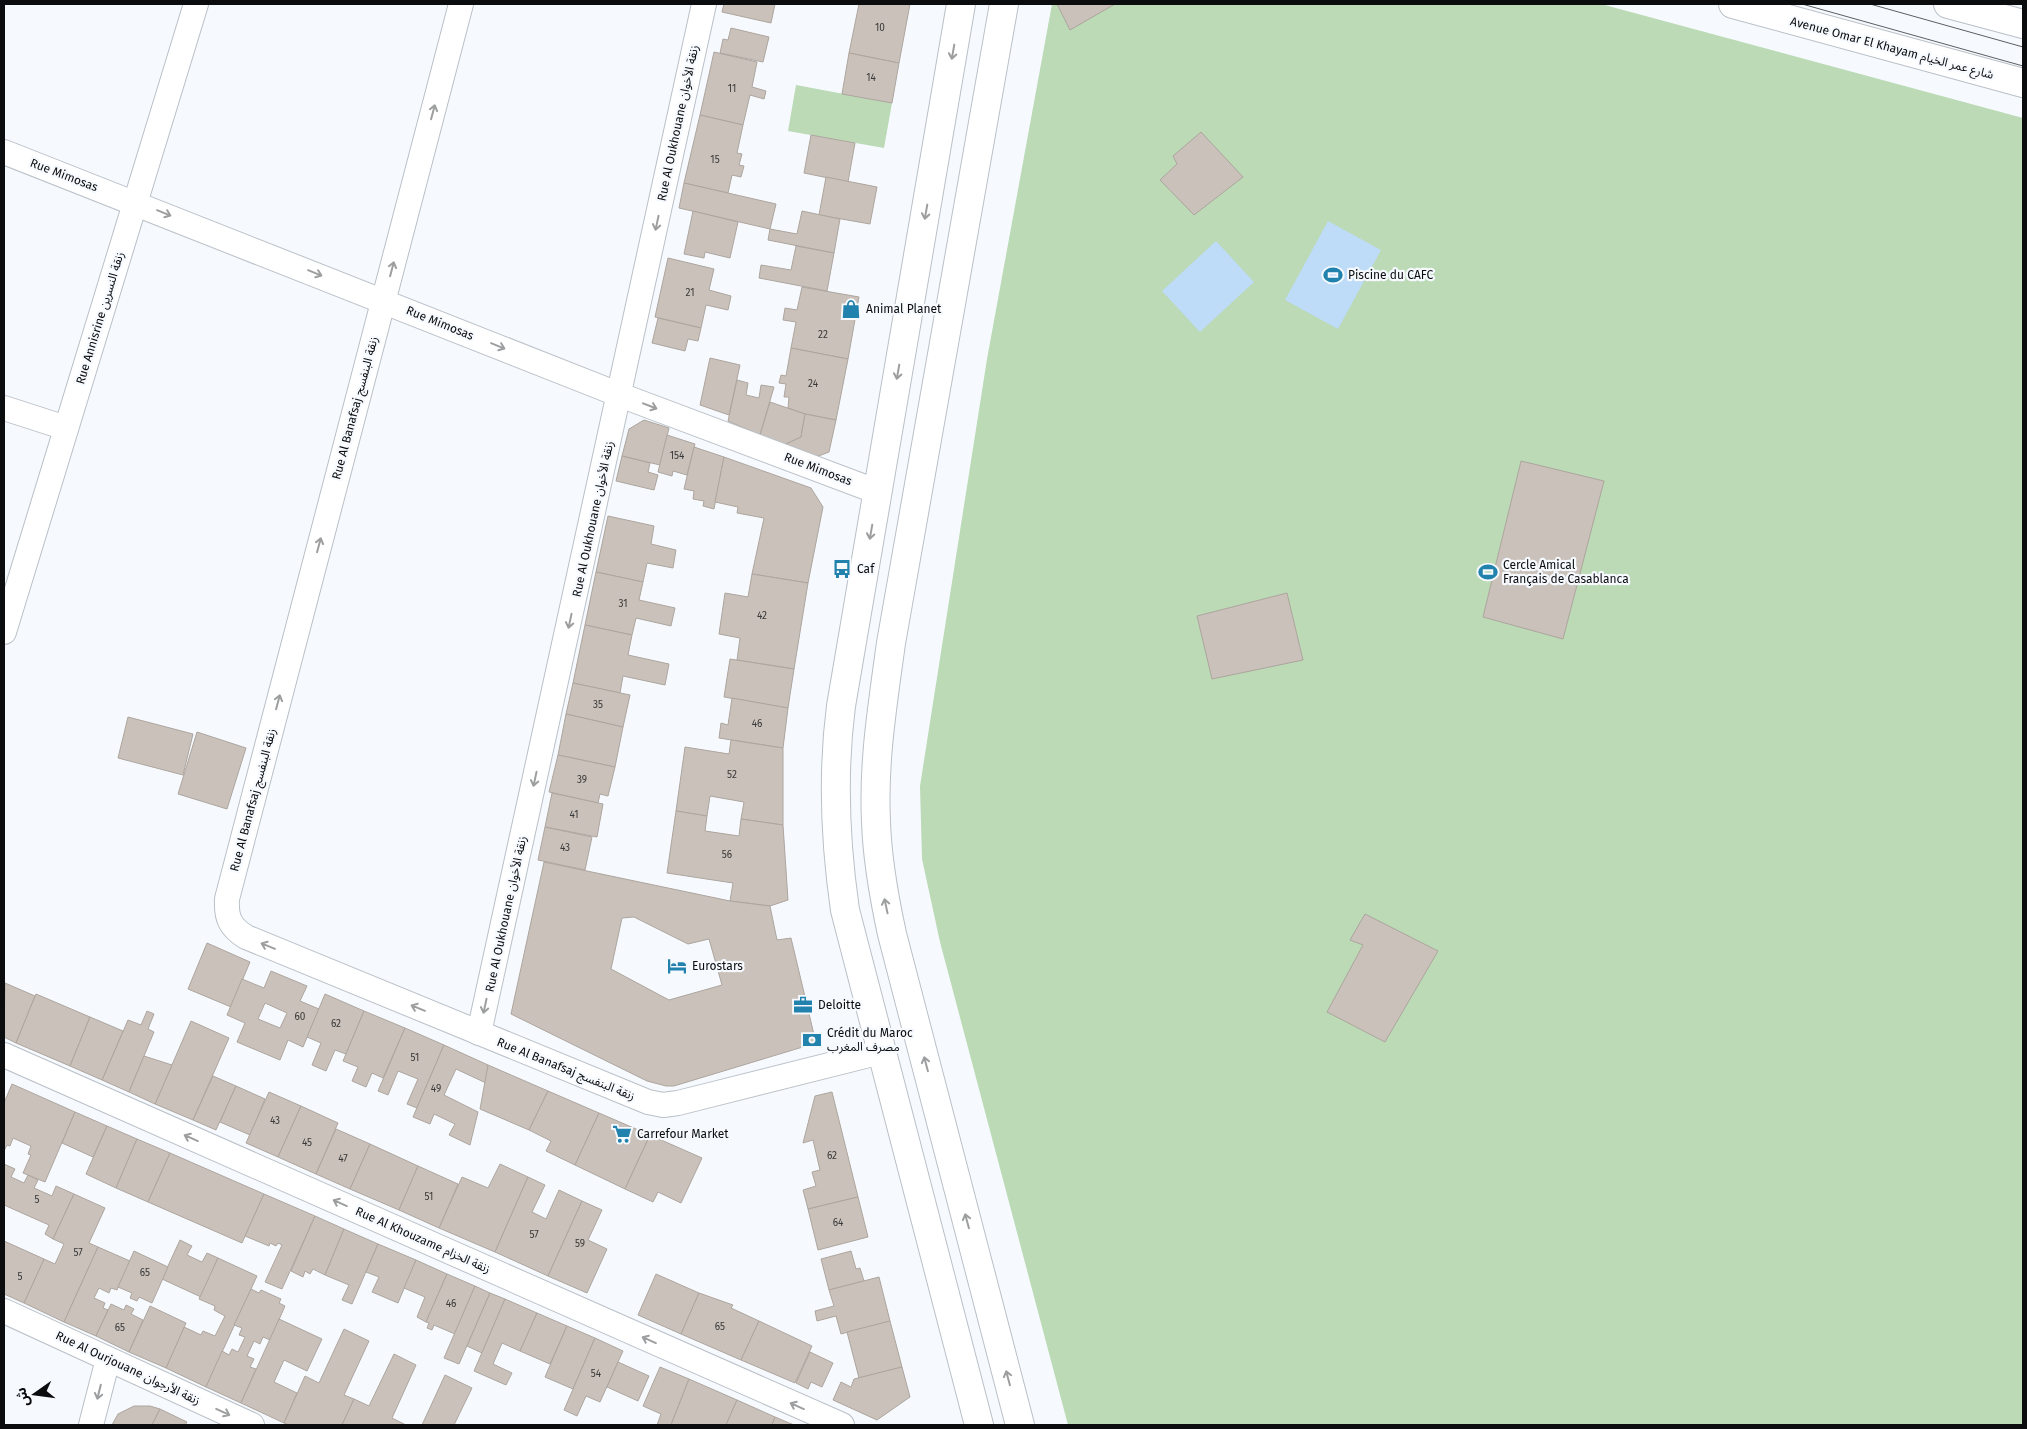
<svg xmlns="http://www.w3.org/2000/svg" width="2027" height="1429" font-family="'Fira Sans','Noto Sans Arabic',sans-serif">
	<rect width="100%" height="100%" fill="#f6faff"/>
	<g fill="#bbdab5">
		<polygon points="1052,4 1601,4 2023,118 2023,1425 1068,1425 940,942 922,859 920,786 987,359"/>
		<polygon points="796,85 892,103 884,148 788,131"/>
	</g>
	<g fill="#bedbf8">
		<polygon points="1328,221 1381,250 1338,329 1285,300"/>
		<polygon points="1216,241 1254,282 1200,332 1162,291"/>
	</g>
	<g fill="#c9c1ba" stroke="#ada59e" fill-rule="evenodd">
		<polygon points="724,4 775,4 771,23 722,12"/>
		<polygon points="859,4 910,4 899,63 849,53"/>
		<polygon points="1057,4 1115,4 1070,30"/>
		<polygon points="731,28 769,37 763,62 720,53 723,39 728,40"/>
		<polygon points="714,52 757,62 752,87 766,91 764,99 750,95 743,125 700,115"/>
		<polygon points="849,53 899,63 892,103 842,94"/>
		<polygon points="700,115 743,125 737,153 742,154 739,165 744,166 741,177 732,175 728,193 684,183"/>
		<polygon points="1201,132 1243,177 1194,215 1160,180 1177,164 1173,156"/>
		<polygon points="811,135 855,143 848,182 804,173"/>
		<polygon points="826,177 877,187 870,224 819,215"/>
		<polygon points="684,183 776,204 770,229 679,208"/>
		<polygon points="693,211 738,222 730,258 705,252 704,258 684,254"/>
		<polygon points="802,211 840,219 834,253 768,240 770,229 797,234"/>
		<polygon points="796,246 834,253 827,291 759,278 761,265 791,270"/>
		<polygon points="668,258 714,269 709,290 731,296 728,310 706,305 701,328 655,317"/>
		<polygon points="802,287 859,297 848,359 791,348 796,322 783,320 785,308 797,310"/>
		<polygon points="658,318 701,328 698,341 688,339 685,351 652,343"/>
		<polygon points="791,348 848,359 836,420 805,414 788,408 789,397 784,397 786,384 779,383 781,375 786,376"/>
		<polygon points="710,358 740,365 729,415 700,405"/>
		<polygon points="737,380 748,383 746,395 759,398 761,385 774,387 760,435 728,421"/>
		<polygon points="770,402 805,414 801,437 784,445 760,435"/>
		<polygon points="805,414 836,420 829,452 816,457 784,445 801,437"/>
		<polygon points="644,420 669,428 660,465 622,456 629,429"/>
		<polygon points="667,435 695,444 687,475 673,471 672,476 658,472"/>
		<polygon points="694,447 724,457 714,509 703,506 704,501 693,499 694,491 684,489"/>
		<polygon points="622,456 650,463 648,472 658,475 654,490 616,481"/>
		<polygon points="724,457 811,488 823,507 808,583 752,574 764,518 737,513 738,507 715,502"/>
		<polygon points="1521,461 1604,481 1563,639 1483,617"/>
		<polygon points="608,516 654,526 651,544 676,550 673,568 647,563 643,582 596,572"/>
		<polygon points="596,572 643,582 639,600 675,608 671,626 636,618 632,635 585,625"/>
		<polygon points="752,574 808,583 794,669 737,660 740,638 719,634 725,593 748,597"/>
		<polygon points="1287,593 1303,660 1212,679 1197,616"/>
		<polygon points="585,625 632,635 628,655 669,664 665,685 623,676 620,693 573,683"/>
		<polygon points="730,659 794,669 788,708 724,697"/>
		<polygon points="573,683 630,695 623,727 566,714"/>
		<polygon points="732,698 788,708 783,748 719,738 721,723 728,725"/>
		<polygon points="566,714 623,727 615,767 558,755"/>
		<polygon points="128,717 193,734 183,775 118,758"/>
		<polygon points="197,732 246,748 227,809 178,794"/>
		<polygon points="731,740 783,748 783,825 741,819 744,802 710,796 707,816 676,811 685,747 729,754"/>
		<polygon points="558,755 615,767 608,796 600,794 598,803 549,792"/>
		<polygon points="552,793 603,804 597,837 545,827"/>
		<polygon points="676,811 707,816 705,831 739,836 741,819 783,825 788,900 770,906 730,901 733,883 667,873"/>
		<polygon points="545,827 592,837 585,870 538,860"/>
		<path d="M544,862L730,901L770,906L777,940L791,938L816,1043L674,1086H666L647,1081L511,1014ZM634,917L688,944L709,939L722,985L669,1000L611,969L622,918Z"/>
		<polygon points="1365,914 1438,951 1385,1042 1327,1012 1363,945 1350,940"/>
		<polygon points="207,943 250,962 231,1007 188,989"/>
		<path d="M271,971L307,986L300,1001L319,1009L303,1047L288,1040L280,1060L237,1042L245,1023L227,1015L242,979L264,988ZM265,1003L287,1013L280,1028L258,1019Z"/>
		<polygon points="5,983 35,996 16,1043 4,1037"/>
		<polygon points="36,994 90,1017 70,1066 16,1043"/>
		<polygon points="325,994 364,1011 346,1054 335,1050 326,1071 312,1065 321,1043 307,1037"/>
		<polygon points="147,1011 154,1014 148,1029 154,1032 129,1092 102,1080 128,1020 141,1025"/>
		<polygon points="364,1011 405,1028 383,1078 372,1073 366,1087 352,1081 358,1067 343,1061"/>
		<polygon points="90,1017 123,1031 102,1080 70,1066"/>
		<polygon points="191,1021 229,1038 193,1120 155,1104"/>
		<polygon points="405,1028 444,1045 417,1108 407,1104 418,1079 398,1071 388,1095 378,1091"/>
		<polygon points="444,1045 488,1065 486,1083 456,1069 444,1095 478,1112 470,1145 449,1135 455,1124 434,1114 430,1124 413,1117"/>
		<polygon points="144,1056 172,1065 155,1104 129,1092"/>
		<polygon points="488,1065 548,1091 529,1130 480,1109"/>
		<polygon points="213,1076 236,1086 216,1130 193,1120"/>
		<polygon points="12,1084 75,1112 45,1182 23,1173 31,1155 28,1154 31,1146 13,1138 10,1146 7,1145 4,1151 4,1103"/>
		<polygon points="236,1086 265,1099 250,1135 220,1122"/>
		<polygon points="548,1091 599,1113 575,1165 546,1151 551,1141 529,1130"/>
		<polygon points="269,1092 301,1106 278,1157 246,1143"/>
		<polygon points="832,1092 858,1197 808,1209 803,1190 816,1186 812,1172 820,1170 813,1140 803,1143 815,1096"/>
		<polygon points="301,1106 338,1123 316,1174 278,1157"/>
		<polygon points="75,1112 107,1126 93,1157 62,1143"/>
		<polygon points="599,1113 650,1135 625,1189 575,1165"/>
		<polygon points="107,1126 137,1139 116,1188 86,1174"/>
		<polygon points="336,1129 370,1144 350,1189 316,1174"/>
		<polygon points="650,1135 702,1158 681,1203 658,1192 653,1202 625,1189"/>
		<polygon points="137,1139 170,1153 148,1202 116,1188"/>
		<polygon points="370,1144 418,1166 399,1210 350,1189"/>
		<polygon points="170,1153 264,1194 242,1243 148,1202"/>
		<polygon points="4,1164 15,1169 11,1177 24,1183 28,1175 38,1180 34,1188 52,1196 56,1186 74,1194 53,1239 45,1234 49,1225 4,1205"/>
		<polygon points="500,1164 528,1177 495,1252 439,1228 462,1177 488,1188"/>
		<polygon points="418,1166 458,1184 439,1228 399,1210"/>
		<polygon points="528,1177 545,1185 532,1212 546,1219 559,1190 582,1201 548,1276 495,1252"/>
		<polygon points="74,1194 105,1208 89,1243 98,1247 64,1322 24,1303 44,1259 55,1264 64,1244 53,1239"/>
		<polygon points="264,1194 315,1216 282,1289 265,1282 282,1245 278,1243 276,1246 270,1243 269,1246 245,1236"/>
		<polygon points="858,1197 868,1237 818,1250 808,1209"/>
		<polygon points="582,1201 602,1210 588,1240 607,1249 587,1293 548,1276"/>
		<polygon points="315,1216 344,1229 325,1275 313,1269 310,1274 305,1271 303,1277 291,1271"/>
		<polygon points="344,1229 378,1244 352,1304 342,1300 349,1285 325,1275"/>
		<polygon points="180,1240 192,1246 187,1255 202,1262 207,1253 218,1258 201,1297 162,1279"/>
		<polygon points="4,1241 44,1259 24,1303 4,1294"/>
		<polygon points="378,1244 416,1260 398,1303 372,1292 379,1277 366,1272"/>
		<polygon points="98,1247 130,1261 117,1290 111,1288 109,1293 99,1288 94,1298 105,1303 103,1308 108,1310 96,1336 64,1322"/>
		<polygon points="134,1251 168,1267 152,1303 139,1297 137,1301 130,1298 132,1293 118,1287"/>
		<polygon points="851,1251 856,1269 860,1268 864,1281 829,1290 821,1259"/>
		<polygon points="218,1258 257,1276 206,1387 166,1368 184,1327 201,1335 203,1331 215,1336 225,1316 214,1310 215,1306 199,1299"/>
		<polygon points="416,1260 447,1274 426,1322 417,1317 425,1297 404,1288"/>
		<polygon points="447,1274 475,1286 455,1334 434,1325 432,1330 427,1328 429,1323 426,1322"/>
		<polygon points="656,1274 699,1293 681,1334 638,1315"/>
		<polygon points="879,1277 890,1321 841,1334 836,1316 817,1321 815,1311 834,1306 829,1290"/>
		<polygon points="475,1286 490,1293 459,1364 444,1358"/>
		<polygon points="251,1289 259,1293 261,1290 281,1299 279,1303 285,1306 270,1340 263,1337 260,1344 254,1341 247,1356 254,1359 250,1367 256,1369 241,1403 206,1387 222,1351 229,1355 232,1349 238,1352 245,1337 239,1335 242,1328 234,1325"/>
		<polygon points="490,1293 505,1299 482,1353 467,1346"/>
		<polygon points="699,1293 733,1305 731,1308 759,1321 741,1360 681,1334"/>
		<polygon points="505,1299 537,1313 520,1351 502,1343 493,1364 512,1373 506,1385 474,1371"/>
		<polygon points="111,1304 124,1310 126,1305 134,1309 131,1314 143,1320 129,1352 96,1336"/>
		<polygon points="150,1306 186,1323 166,1368 129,1352"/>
		<polygon points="537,1313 567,1326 550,1364 520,1351"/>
		<polygon points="279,1319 322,1339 307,1371 284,1360 274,1382 297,1393 284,1423 241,1403"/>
		<polygon points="759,1321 812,1346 795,1383 741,1360"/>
		<polygon points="890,1321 902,1367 859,1378 847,1332"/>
		<polygon points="567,1326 595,1338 573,1389 545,1377"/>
		<polygon points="344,1329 369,1341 344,1395 354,1399 342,1425 289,1425 284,1423 305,1376 319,1383"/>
		<polygon points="595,1338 623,1351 600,1402 586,1396 577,1416 564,1410"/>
		<polygon points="810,1352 833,1363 822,1387 811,1382 808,1389 796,1383"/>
		<polygon points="394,1354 416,1365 392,1418 406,1425 342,1425 354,1399 369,1406"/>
		<polygon points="618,1362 649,1376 638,1401 607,1387"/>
		<polygon points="660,1367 689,1379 671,1425 657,1425 661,1414 643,1406"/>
		<polygon points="902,1367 910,1397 877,1420 833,1400 841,1382 851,1387 854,1379"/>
		<polygon points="445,1375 472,1388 454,1425 422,1425"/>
		<polygon points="689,1379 737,1400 726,1425 671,1425"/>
		<polygon points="737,1400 775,1417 772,1425 726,1425"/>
		<polygon points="134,1406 150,1406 160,1409 152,1425 112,1425 118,1414"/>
		<polygon points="160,1409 187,1422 185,1425 152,1425"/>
		<polygon points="775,1417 794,1425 772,1425"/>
	</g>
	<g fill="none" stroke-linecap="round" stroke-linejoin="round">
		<g stroke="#b9c0c7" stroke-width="26">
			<g id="minor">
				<path d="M461,4L227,899C226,918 230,927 246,937L648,1102L663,1105L678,1103L881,1052"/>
				<polyline points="4,152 620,395 878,492"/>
				<polyline points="4,408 66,428"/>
				<polyline points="4,632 196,4"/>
				<polyline points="479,1033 704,4"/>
				<polyline points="4,1055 842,1425"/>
				<polyline points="4,1311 252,1425"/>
				<polyline points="91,1425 108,1359"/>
			</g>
		</g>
		<g stroke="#b9c0c7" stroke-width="30">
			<g id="tertiary">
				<polyline points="1733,4 2023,83"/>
				<polyline points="1948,4 2023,24"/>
			</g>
		</g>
		<g stroke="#b9c0c7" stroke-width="30">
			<g id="secondary">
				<path d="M961,4L841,706C832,775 835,841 845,910L979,1425"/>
				<path d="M1004,4L891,643C883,702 873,762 876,821C877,859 884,897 892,934L1020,1425"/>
			</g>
		</g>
		<use href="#minor" stroke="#fff" stroke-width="24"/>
		<use href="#tertiary" stroke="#fff" stroke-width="28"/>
		<use href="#secondary" stroke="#fff" stroke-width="28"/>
		<g stroke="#5c5f62" stroke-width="1">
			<polyline points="1802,4 2023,66"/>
			<polyline points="1870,4 2023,47"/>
		</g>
	</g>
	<defs><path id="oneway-shaft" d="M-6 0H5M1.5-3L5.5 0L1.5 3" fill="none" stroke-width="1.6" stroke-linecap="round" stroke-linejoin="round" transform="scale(1.25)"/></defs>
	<g stroke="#9d9e9f">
		<use href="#oneway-shaft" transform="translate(953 52) rotate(100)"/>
		<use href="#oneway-shaft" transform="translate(433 112) rotate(-75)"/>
		<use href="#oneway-shaft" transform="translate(926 212) rotate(100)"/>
		<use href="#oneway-shaft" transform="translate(164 213) rotate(22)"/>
		<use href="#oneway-shaft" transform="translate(657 223) rotate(102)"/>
		<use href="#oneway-shaft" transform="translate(392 269) rotate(-75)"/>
		<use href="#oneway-shaft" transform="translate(315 273) rotate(22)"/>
		<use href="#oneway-shaft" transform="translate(498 346) rotate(22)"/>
		<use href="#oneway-shaft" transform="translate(898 372) rotate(100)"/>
		<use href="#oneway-shaft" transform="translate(650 406) rotate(21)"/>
		<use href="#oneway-shaft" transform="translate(871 532) rotate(100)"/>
		<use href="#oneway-shaft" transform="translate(319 545) rotate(-75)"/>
		<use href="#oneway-shaft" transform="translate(570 621) rotate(102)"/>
		<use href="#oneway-shaft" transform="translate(278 702) rotate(-75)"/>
		<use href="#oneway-shaft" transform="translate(535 779) rotate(102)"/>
		<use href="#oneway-shaft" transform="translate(886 906) rotate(-102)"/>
		<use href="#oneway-shaft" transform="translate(268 946) rotate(-158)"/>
		<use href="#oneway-shaft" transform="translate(485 1006) rotate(102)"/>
		<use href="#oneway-shaft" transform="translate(418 1008) rotate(-158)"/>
		<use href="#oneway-shaft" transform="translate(926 1064) rotate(-105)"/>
		<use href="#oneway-shaft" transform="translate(191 1138) rotate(-156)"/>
		<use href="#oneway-shaft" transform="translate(340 1203) rotate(-156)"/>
		<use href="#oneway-shaft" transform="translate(967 1221) rotate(-105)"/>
		<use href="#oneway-shaft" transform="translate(649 1340) rotate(-156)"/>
		<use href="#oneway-shaft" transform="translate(1008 1378) rotate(-105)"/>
		<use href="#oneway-shaft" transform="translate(99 1392) rotate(104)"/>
		<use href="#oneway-shaft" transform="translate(797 1406) rotate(-156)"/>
		<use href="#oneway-shaft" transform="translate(223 1412) rotate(25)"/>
	</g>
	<defs>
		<g id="stadium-bare" transform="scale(1.5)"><path d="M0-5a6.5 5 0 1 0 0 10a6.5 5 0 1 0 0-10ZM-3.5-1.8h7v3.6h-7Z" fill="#2182ad" stroke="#f6faff" stroke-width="2.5" paint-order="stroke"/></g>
		<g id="shop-bare" transform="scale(1.5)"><path d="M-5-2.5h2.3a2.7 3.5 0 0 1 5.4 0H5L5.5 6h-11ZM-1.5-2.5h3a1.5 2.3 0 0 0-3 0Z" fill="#2182ad" stroke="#f6faff" stroke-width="2.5" paint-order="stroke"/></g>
		<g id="bus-bare" transform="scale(1.5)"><path d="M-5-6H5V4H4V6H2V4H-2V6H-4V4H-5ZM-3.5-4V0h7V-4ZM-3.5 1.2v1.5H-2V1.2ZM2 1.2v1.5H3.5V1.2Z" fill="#2182ad" stroke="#f6faff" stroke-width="2.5" paint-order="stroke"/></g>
		<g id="hotel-bare" transform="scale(1.5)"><path d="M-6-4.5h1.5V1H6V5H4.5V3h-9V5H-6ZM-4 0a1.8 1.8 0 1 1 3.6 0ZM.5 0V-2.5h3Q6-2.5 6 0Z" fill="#2182ad" stroke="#f6faff" stroke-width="2.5" paint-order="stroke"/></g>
		<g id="office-bare" transform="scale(1.5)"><path d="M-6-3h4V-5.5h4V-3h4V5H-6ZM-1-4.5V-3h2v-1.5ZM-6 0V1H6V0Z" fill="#2182ad" stroke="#f6faff" stroke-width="2.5" paint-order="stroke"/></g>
		<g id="bank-bare" transform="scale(1.5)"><path d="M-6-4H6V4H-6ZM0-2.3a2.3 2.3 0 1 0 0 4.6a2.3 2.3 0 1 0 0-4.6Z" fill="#2182ad" stroke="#f6faff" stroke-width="2.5" paint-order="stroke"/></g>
		<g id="supermarket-bare" transform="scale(1.5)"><path d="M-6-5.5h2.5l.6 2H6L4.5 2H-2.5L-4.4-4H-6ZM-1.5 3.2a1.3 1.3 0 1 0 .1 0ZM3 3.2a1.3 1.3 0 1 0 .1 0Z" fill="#2182ad" stroke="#f6faff" stroke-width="2.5" paint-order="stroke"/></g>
	</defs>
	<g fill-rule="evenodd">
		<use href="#stadium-bare" x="1333" y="275"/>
		<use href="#shop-bare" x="851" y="309"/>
		<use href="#bus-bare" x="842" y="569"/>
		<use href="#stadium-bare" x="1488" y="572"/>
		<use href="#hotel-bare" x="677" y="966"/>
		<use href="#office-bare" x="803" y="1005"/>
		<use href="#bank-bare" x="812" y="1040"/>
		<use href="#supermarket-bare" x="622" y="1134"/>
	</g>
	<g text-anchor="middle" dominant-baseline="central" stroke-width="4.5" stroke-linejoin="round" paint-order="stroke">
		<g font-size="10" fill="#3a3939">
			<text x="880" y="28">10</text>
			<text x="871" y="78">14</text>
			<text x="732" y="89">11</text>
			<text x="715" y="160">15</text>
			<text x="690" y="293">21</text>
			<text x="823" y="335">22</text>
			<text x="813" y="384">24</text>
			<text x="677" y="456">154</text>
			<text x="623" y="604">31</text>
			<text x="762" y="616">42</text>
			<text x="598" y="705">35</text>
			<text x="757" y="724">46</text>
			<text x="732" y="775">52</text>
			<text x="582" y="780">39</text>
			<text x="574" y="815">41</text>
			<text x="565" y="848">43</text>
			<text x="727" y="855">56</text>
			<text x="300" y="1017">60</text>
			<text x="336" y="1024">62</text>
			<text x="415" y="1058">51</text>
			<text x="436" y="1089">49</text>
			<text x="275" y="1121">43</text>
			<text x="307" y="1143">45</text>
			<text x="832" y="1156">62</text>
			<text x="343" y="1159">47</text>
			<text x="429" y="1197">51</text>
			<text x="37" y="1200">5</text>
			<text x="838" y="1223">64</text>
			<text x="534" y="1235">57</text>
			<text x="580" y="1244">59</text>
			<text x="78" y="1253">57</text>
			<text x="145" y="1273">65</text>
			<text x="20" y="1277">5</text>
			<text x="451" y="1304">46</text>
			<text x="720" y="1327">65</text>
			<text x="120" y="1328">65</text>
			<text x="596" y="1374">54</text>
		</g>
		<g font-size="12" fill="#0a0c0e" stroke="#f6faff">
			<text transform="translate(1892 48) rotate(15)">Avenue Omar El Khayam شارع عمر الخيام</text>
			<text transform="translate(678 123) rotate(-78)">Rue Al Oukhouane زنقة الأخوان</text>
			<text transform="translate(64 175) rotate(21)">Rue Mimosas</text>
			<text transform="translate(100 318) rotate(-73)">Rue Annisrine زنقة النسرين</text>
			<text transform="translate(440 323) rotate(22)">Rue Mimosas</text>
			<text transform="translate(355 408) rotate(-75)">Rue Al Banafsaj زنقة البنفسج</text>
			<text transform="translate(818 469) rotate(21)">Rue Mimosas</text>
			<text transform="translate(593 519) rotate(-78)">Rue Al Oukhouane زنقة الأخوان</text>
			<text transform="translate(253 800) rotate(-75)">Rue Al Banafsaj زنقة البنفسج</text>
			<text transform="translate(506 914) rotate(-78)">Rue Al Oukhouane زنقة الأخوان</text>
			<text transform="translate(566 1069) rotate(22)">Rue Al Banafsaj زنقة البنفسج</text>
			<text transform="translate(423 1240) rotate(24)">Rue Al Khouzame زنقة الخزام</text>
			<text transform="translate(128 1368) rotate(25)">Rue Al Ourjouane زنقة الأرجوان</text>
		</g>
		<g font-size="12" fill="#0a0c0e" stroke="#f6faff" text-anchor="start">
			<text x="1348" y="275">Piscine du CAFC</text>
			<text x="866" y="309">Animal Planet</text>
			<text x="1503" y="565">Cercle Amical<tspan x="1503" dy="14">Français de Casablanca</tspan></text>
			<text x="857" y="569">Caf</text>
			<text x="692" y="966">Eurostars</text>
			<text x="818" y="1005">Deloitte</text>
			<text x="827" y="1033">Crédit du Maroc<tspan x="827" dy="14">مصرف المغرب</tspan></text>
			<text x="637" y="1134">Carrefour Market</text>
		</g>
	</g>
	<rect width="2027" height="1429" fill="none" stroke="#0a0c0e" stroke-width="10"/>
	<g transform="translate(35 1394) rotate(256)" stroke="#f6faff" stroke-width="4" paint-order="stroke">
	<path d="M0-4L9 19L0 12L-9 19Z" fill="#0a0c0e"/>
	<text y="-8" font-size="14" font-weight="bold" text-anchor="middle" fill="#0a0c0e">ش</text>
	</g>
</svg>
